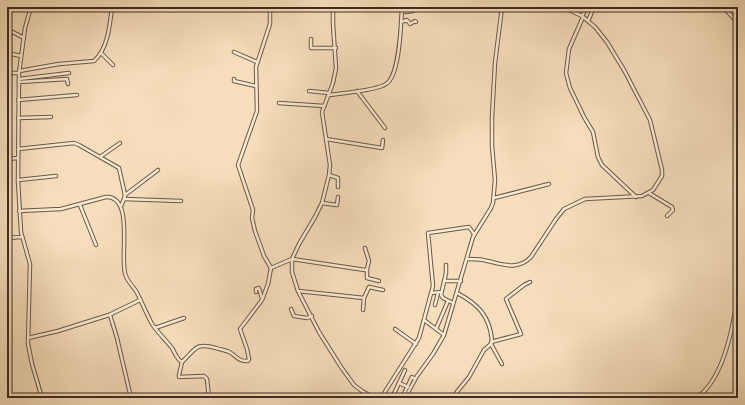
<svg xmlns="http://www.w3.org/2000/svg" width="745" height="405" font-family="'Gentium Book Plus',serif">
	<rect width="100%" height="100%" fill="#f6debc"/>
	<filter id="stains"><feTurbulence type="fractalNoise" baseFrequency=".005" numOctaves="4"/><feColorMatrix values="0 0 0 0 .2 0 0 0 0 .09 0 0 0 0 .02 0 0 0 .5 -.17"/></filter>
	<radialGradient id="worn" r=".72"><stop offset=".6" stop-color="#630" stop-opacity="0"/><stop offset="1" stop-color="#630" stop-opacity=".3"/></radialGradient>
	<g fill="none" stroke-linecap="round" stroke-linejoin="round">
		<g stroke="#6b5847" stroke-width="4.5">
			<g id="minor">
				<polyline points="31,7 25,28 19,73 18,181 21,232 30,264 28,344 32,364 42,398"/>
				<polyline points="270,7 270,24 256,67 257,111 238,165 253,210 252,218 255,231 264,256 271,268"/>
				<polyline points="333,7 333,24 336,68 333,83 322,112 330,165 329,175 322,203 315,217 299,244 292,259 292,272 298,291 319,332 341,367 354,385 362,391 374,398"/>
				<polyline points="723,7 738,23"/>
				<polyline points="402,11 406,12 413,11"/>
				<polyline points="582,16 587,7"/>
				<polyline points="583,17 569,49 566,73 570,88 584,117 593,132 598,157 602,165 636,197"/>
				<polyline points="588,21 594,7"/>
				<polyline points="401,22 407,20 410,24 415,21 416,22"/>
				<polyline points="7,29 24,38"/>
				<polyline points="311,39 311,48 336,48"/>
				<polyline points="7,42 12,32"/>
				<polyline points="234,52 257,62"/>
				<polyline points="7,53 21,56"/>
				<polyline points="101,53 113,65"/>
				<path d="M19,71L59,64L94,61C108,49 110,24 112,7"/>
				<polyline points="7,73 19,73"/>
				<polyline points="19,79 69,73"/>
				<polyline points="234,79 234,81 256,86"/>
				<polyline points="19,82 67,79 68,84"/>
				<polyline points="309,91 329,93"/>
				<polyline points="357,91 385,128"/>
				<path d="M329,95C341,93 376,91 386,84C400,76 401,23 402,7"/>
				<polyline points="18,100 77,95"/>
				<polyline points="279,103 324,106"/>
				<polyline points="18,118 51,117"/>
				<polyline points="326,139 382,148 383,140"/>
				<polyline points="18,149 74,143 79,145 119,168 125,195 124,199 121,206"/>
				<polyline points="100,157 120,143"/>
				<polyline points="7,159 18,158"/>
				<polyline points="329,175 338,178 338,187"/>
				<polyline points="18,180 56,176"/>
				<polyline points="649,193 672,207 673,210 667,216"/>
				<polyline points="125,195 158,170"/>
				<polyline points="494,198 549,184"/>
				<polyline points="124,199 181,201"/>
				<polyline points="322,203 337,205 338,197"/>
				<polyline points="80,205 96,245"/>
				<path d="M19,211L61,209L106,197C134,196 120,254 125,273C126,280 132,285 136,291C142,302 146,313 152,324C158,333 166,340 172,348C175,353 177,360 182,362C196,349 195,342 216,348C221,350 227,350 231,353C237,357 240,362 248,361L249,359L247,349L240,329L262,300L268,284L271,268L292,259L365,270L367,269L369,261L365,248"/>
				<polyline points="7,238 22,237"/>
				<path d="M467,259C472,259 477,259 483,260C500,263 517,272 531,257L556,219L564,209L585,199L642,196L653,190L662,176V170L650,120L624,70L607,42L595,27L582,16L563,7"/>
				<polyline points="446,265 446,273 441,295 443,298 453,303"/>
				<polyline points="367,269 367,278 379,281"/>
				<polyline points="444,281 461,281"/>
				<polyline points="298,291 364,298"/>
				<polyline points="256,292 256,289 259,288 262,299"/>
				<polyline points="431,293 441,292"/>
				<polyline points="435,305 438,293"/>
				<polyline points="291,309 294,316 307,318 312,316"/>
				<polyline points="363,310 364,298 369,287 383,290"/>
				<polyline points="110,315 117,338 131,398"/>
				<polyline points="424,320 444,335"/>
				<polyline points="155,328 184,318"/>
				<polyline points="395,329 416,344"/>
				<polyline points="436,329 448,301"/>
				<polyline points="28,338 58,331 109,315 140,300"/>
				<polyline points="491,342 521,334 506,299 524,285 530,282"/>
				<polyline points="491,344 502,364"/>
				<polyline points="182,362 179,375 179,377 204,376 207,379 209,398"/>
				<polyline points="399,383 408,387"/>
				<polyline points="381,398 419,338 433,286 428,233 469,227 474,234"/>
				<polyline points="392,398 405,370"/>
				<polyline points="402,398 412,377 415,379"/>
				<polyline points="405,398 417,376 433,354 444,335 473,237 491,208 493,203 495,180 492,146 492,117 495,63 502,7"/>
				<path d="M452,398L469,377L484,350L491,344L492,341C490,316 478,304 457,293"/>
				<path d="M696,398C724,380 734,323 738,291"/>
			</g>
		</g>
		<use href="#minor" stroke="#f9ead3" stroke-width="2.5"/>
	</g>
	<rect width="745" height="405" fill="none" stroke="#f6debc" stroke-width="24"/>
	<rect x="8" y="8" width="729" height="389" fill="none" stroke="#3d2c20" stroke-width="2"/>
	<rect x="12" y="12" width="721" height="381" fill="none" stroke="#3d2c20"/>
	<rect width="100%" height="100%" filter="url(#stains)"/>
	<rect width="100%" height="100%" fill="url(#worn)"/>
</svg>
